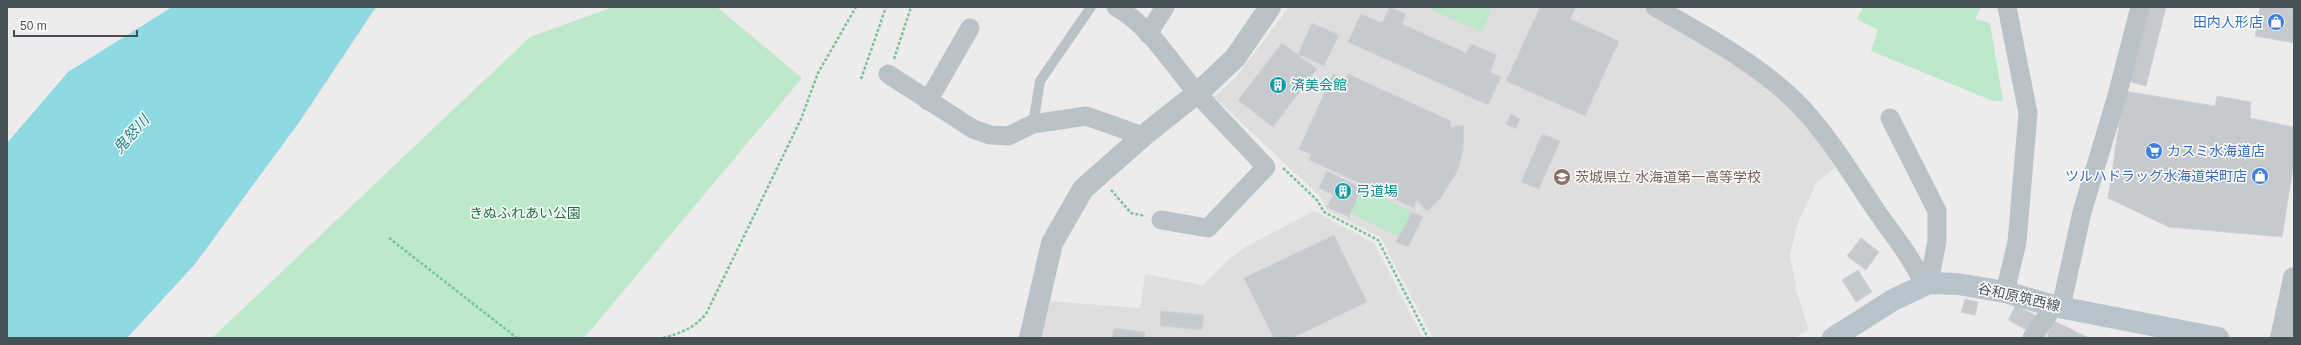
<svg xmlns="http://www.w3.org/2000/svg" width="2301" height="345" font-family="Helvetica,'Noto Sans JP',sans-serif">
	<rect width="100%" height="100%" fill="#eeebec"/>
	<g fill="#dfdddd">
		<polygon points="1289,7 1641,7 1715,48 1788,102 1820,141 1835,168 1817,182 1799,220 1790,254 1797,293 1809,330 1794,338 1433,338 1380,237 1327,210 1321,197 1214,97 1236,77"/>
		<polygon points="1314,211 1374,243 1423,338 1041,338 1048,301 1140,308 1145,274 1203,285 1228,260 1247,246"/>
	</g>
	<g fill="#bce9c9">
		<polygon points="613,7 717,7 802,78 584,338 212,338 530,37"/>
		<polygon points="1425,7 1492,7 1482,32"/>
		<polygon points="1863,7 1981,7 1975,19 1990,23 2003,101 1993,101 1871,51 1878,30 1857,19"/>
		<polygon points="1362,188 1412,212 1399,237 1351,213"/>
	</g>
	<polygon fill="#8ddae3" points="172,7 376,7 300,121 195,264 127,338 7,338 7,143 68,72"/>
	<g fill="#c6c9cd" stroke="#d0d3d7">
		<polygon points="1390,7 1406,14 1402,24 1466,53 1471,44 1497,55 1490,72 1501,77 1488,105 1348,42 1361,14 1382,23"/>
		<polygon points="1540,7 1576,7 1570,19 1619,41 1585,116 1506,81"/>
		<polygon points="2146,7 2166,7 2146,86 2127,81"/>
		<polygon points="2260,7 2294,8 2294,43 2255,36"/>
		<polygon points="1312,23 1339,35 1324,66 1298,54"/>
		<polygon points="1282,43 1317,69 1273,127 1238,100"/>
		<polygon points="1333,74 1345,80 1348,74 1451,121 1450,127 1464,125 1463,151 1457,172 1440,199 1427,211 1417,200 1414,208 1309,160 1311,154 1299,149"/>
		<polygon points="2124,91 2215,106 2217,96 2251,102 2250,118 2294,127 2294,162 2282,237 2169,227 2108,198"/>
		<polygon points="1511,114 1520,119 1516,129 1506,124"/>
		<polygon points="1542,134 1560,141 1539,189 1521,182"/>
		<polygon points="1327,171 1362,188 1349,217 1327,207 1333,195 1319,188"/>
		<polygon points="1412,212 1423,217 1408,247 1396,242"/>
		<polygon points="1334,235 1367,302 1292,338 1274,338 1244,278"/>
		<polygon points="1861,238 1879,252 1866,270 1847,256"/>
		<polygon points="1858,270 1872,292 1856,302 1842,280"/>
		<polygon points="1965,299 1978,302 1975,315 1961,312"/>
		<polygon points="2016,305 2038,317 2030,332 2008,320"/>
		<polygon points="1161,311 1204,315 1202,330 1160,326"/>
		<polygon points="2054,321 2087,337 2087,338 2050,338 2047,335"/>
		<polygon points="1114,328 1145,332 1144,338 1112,338"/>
	</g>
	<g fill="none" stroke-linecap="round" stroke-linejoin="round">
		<g stroke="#78c496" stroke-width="2.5" stroke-dasharray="3 2" stroke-linecap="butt">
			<polyline points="894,59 911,7"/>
			<polyline points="861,79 886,7"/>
			<polyline points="1283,168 1317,200 1324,212 1378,240 1428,338"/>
			<polyline points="1111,190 1131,213 1145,216"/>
			<polyline points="389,238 517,338"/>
			<path d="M663,338C681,333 694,328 706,314L801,119L818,73L856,7"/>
		</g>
		<polyline stroke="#b8c2c7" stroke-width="10" points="1033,124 1040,81 1091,7"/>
		<g stroke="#b8c2c7" stroke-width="19">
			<path d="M1116,7C1150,26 1172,64 1197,93C1219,118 1243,142 1266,167L1208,228L1161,220"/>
			<path d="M1655,7C1703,34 1765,68 1802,108C1830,138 1852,175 1875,209C1892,234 1912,257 1924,285"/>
			<polyline points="1148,34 1165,7"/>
			<polyline points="888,74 973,129 990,135 1008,136 1033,124 1086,116 1143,136"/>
			<polyline points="928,101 970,28"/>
			<polyline points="1890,118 1937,211 1937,241 1929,283"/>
			<polyline points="2005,292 2017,242 2028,113 2007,7"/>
			<polyline points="2061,307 2082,212 2117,96 2140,7"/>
			<polyline points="2032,338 2054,306"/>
		</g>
		<g stroke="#b8c2c7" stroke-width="22">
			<polyline points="1030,338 1052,243 1083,189 1143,136 1201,90 1235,58 1270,7"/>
			<polyline points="2281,338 2294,278"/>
		</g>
		<polyline stroke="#b8c4cc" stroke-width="22" points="1833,338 1893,300 1929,283 1958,284 2005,292 2054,306 2218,338"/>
	</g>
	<defs>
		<g id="shop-disc" transform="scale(0.9)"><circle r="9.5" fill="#3f7fe0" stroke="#fff"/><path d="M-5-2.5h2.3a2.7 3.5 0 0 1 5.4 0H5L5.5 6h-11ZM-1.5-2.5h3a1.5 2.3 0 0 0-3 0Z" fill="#fff"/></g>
		<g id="building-disc" transform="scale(0.9)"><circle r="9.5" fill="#0f9aa8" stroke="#fff"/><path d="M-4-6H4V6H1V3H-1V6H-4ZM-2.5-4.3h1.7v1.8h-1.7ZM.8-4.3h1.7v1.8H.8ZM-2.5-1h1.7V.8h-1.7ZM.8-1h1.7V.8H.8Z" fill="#fff"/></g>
		<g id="supermarket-disc" transform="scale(0.9)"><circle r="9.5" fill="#3f7fe0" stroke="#fff"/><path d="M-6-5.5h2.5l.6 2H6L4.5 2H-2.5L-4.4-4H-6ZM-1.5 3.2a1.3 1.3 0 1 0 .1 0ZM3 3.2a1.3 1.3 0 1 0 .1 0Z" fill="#fff"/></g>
		<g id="school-disc" transform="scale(0.9)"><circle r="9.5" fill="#8d6e63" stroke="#fff"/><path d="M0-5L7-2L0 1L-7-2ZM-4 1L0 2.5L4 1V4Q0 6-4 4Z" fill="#fff"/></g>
	</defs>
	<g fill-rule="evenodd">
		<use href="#shop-disc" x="2276" y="22"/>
		<use href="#building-disc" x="1278" y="85"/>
		<use href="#supermarket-disc" x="2154" y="151"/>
		<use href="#shop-disc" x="2260" y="176"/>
		<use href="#school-disc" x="1562" y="177"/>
		<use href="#building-disc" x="1343" y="191"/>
	</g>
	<g text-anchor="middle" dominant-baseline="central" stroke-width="3" stroke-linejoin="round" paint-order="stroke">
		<g font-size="14" fill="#366cbe" stroke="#fff" text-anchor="end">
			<text x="2263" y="22">田内人形店</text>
			<text x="2167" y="151" text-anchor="start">カスミ水海道店</text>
			<text x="2247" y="176">ツルハドラッグ水海道栄町店</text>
		</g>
		<g font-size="14" fill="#0d838f" stroke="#fff" text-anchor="start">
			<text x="1291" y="85">済美会館</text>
			<text x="1356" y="191">弓道場</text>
		</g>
		<g font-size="14" fill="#785e54" stroke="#fff" text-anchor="start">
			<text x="1575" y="177">茨城県立 水海道第一高等学校</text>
		</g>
		<g font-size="14" fill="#1e713e" stroke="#fff">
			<text x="525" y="213">きぬふれあい公園</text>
		</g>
		<g font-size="14" fill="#465157" stroke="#fff">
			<text transform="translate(2019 297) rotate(13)">谷和原筑西線</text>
		</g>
		<g font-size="15" font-style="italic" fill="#177f8a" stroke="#fff">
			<text transform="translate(131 134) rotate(-48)">鬼怒川</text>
		</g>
	</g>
	<rect width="2301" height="345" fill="none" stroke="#465157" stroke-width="16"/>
	<path d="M14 30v6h123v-6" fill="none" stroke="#465157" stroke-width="2"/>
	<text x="20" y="30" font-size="12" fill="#465157" stroke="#ffffff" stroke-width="3" paint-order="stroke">50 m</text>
</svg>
